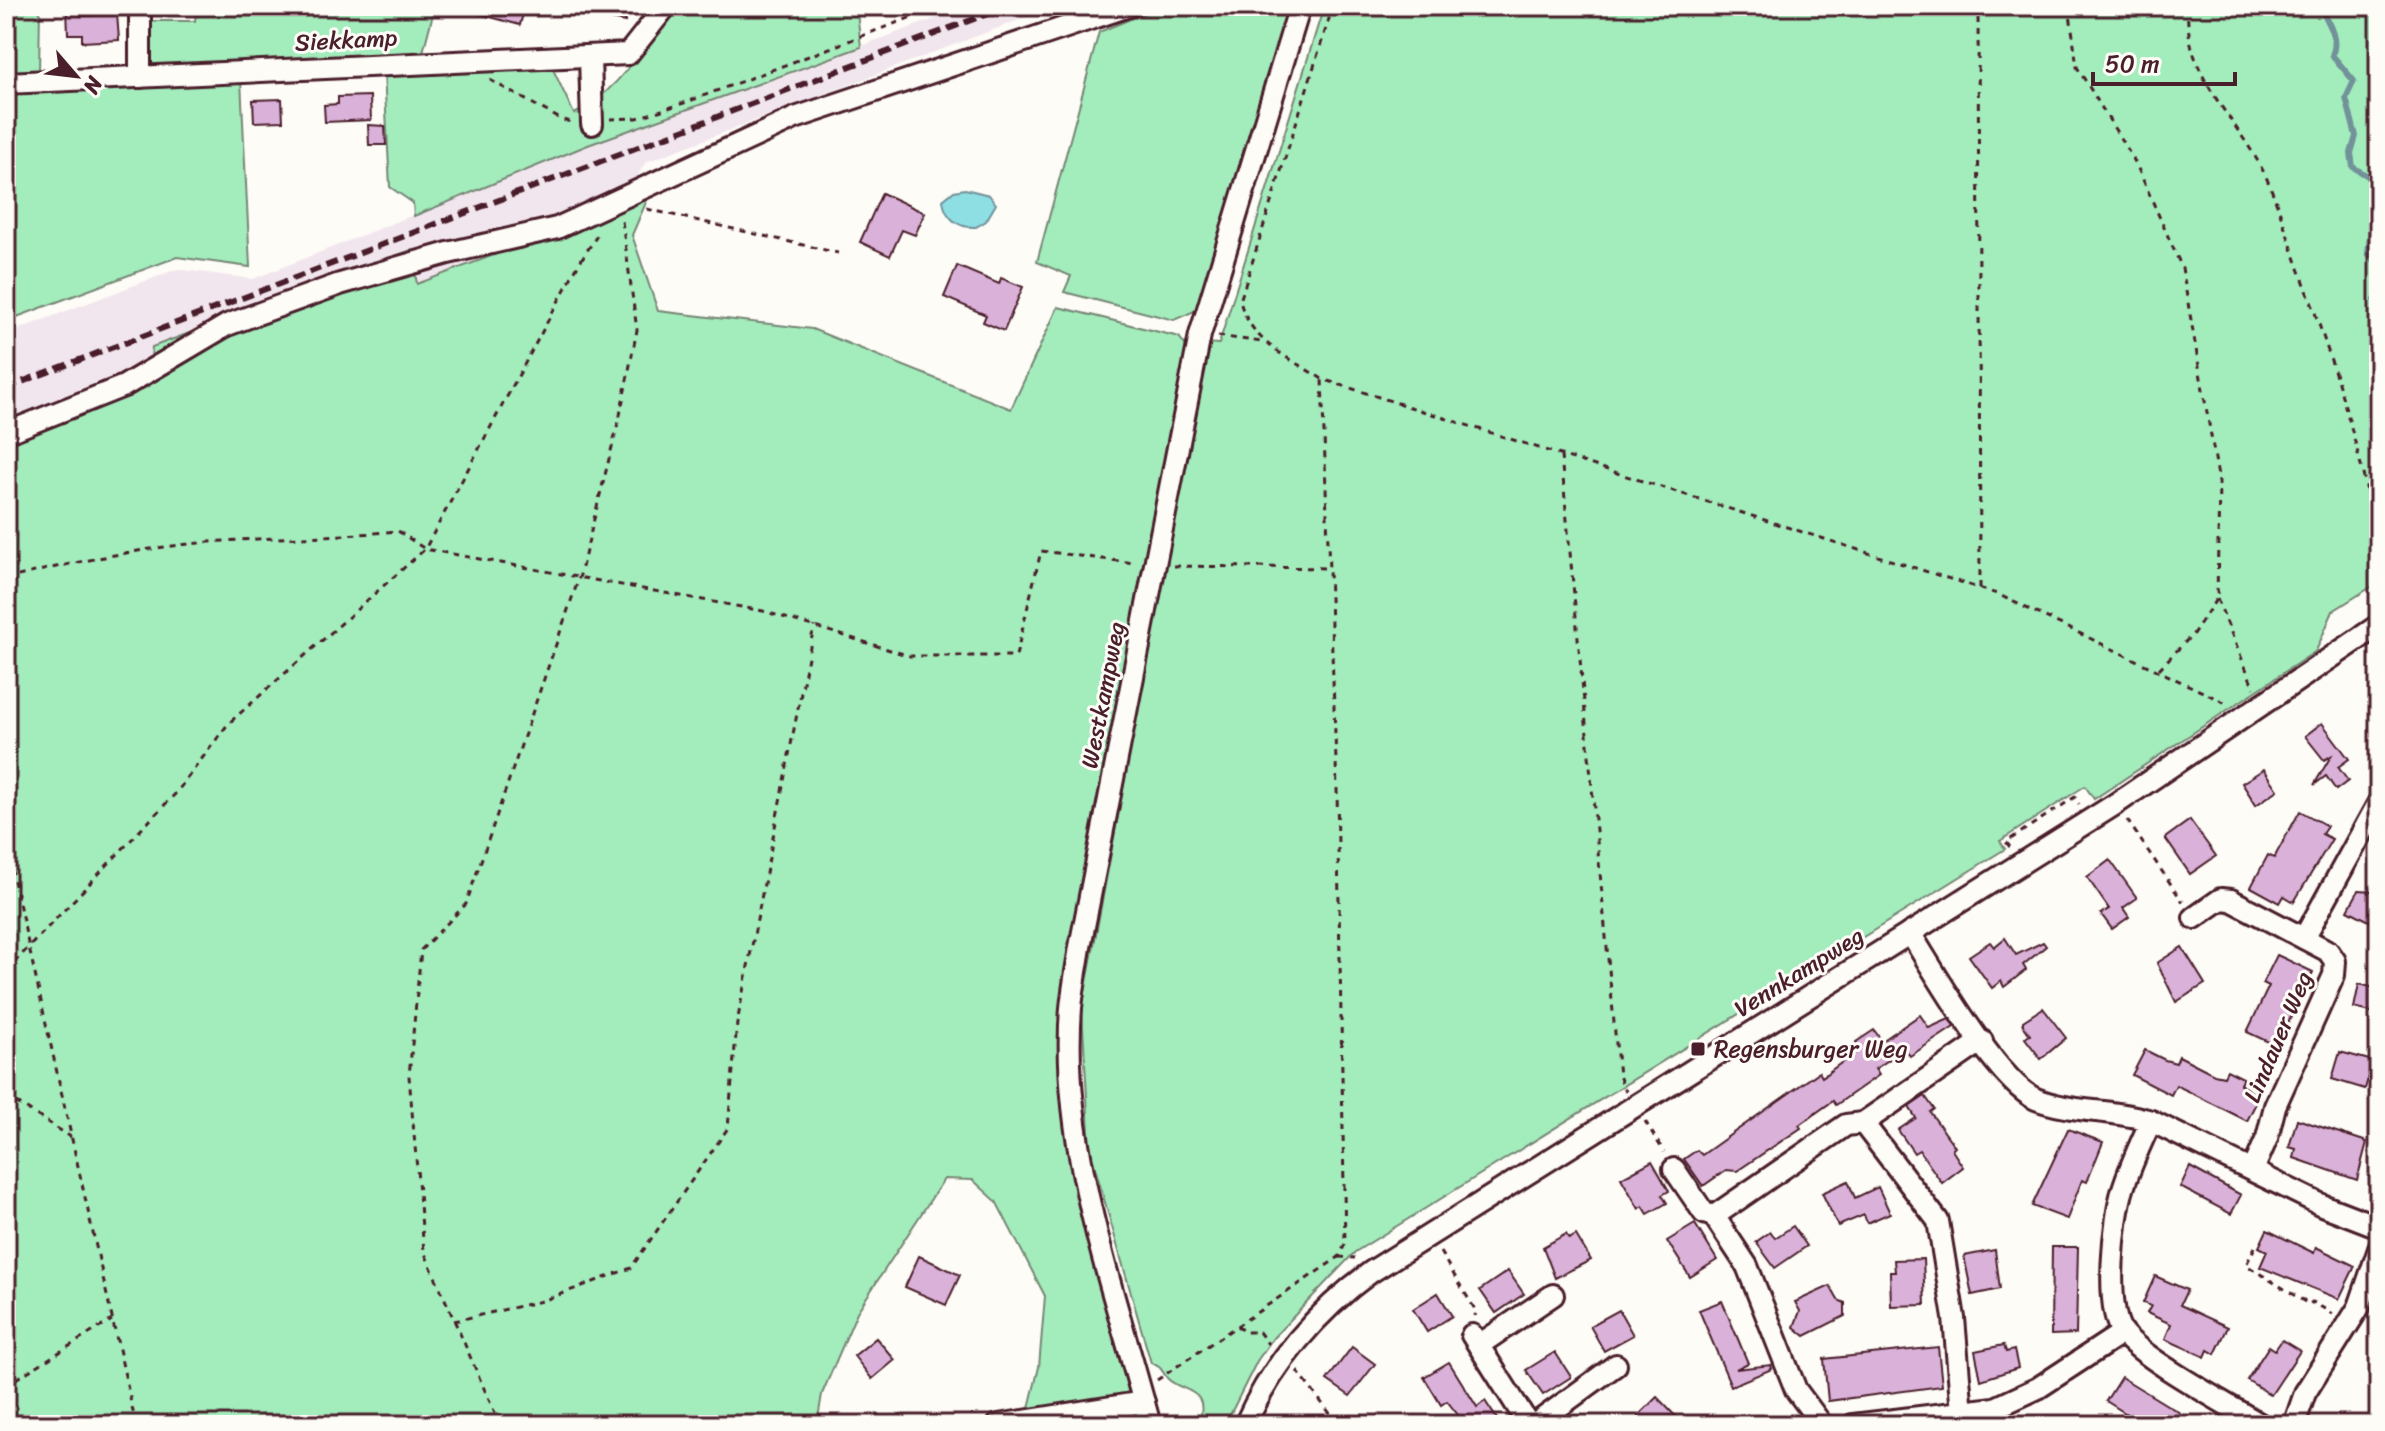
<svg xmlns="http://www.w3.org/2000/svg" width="2385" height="1431" font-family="Sriracha,sans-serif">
	<rect width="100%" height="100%" fill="#fdfcf7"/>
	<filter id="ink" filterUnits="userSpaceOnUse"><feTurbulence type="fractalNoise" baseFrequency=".0125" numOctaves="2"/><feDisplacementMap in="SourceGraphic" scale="16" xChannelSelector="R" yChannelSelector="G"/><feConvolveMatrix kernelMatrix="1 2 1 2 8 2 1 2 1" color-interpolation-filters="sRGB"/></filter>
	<g filter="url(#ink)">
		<polygon fill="#f2e6ee" points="970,6 1056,6 646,162 629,190 603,214 416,284 411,250 149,386 6,440 6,334 177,269 253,279 588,145"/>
		<g fill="#a3edbc" stroke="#768674" stroke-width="2">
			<polygon points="6,6 40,6 39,75 6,77"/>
			<polygon points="197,6 435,6 422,56 146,71 147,21 195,21"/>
			<path d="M663,6H872L857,12L861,47L588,145L414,216L413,203L390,187L384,73L551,65L574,114C614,96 644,46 672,12Z"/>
			<polygon points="1162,6 1290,6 1199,309 1174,320 1064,292 1071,276 1037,262 1099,32"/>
			<path d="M1324,6H2379V582L2333,611L2316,651L2094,799L2085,786L2000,841L2005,849L1355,1252L1273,1338L1257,1361L1225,1425H1198C1212,1387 1182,1393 1168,1379C1161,1371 1163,1367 1151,1363L1090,1150L1082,1009L1206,343L1219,344Z"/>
			<polygon points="241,80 250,267 177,257 6,321 6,91"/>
			<polygon points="629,190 647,200 632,235 658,311 812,329 1011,409 1058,307 1179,337 1188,349 1061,1009 1065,1099 1131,1388 1126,1399 1028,1412 1039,1367 1045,1296 996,1201 973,1180 944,1179 857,1312 822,1394 817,1425 6,1425 6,440 148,386 152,347 411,250 417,284 603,214"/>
		</g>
		<path fill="#8ddfe4" stroke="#72929a" stroke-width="2" d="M965,189L989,195L996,204L986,221L976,227C958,228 945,218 943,200L954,191Z"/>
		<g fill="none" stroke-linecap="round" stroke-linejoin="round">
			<g stroke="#72929a" stroke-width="6">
				<path d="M2325,6L2323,12C2330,25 2339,41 2332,55L2354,81L2346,98L2356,136L2351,153L2353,167L2379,183"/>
				<polyline points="2379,195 2374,201 2368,253 2373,259 2379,257"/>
				<polyline points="2379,295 2375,300 2379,308"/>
			</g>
		</g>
		<g fill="#dab2d9" stroke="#4a1f2b" stroke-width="2">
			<polygon points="469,6 525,6 520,25 468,11"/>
			<polygon points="584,6 629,6 625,22 583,13"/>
			<polygon points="67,9 81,9 82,16 117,14 119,40 82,42 82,34 68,34"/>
			<polygon points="370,96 371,120 325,122 324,105 338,104 338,97"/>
			<polygon points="282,99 283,121 254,122 253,100"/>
			<polygon points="368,125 385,126 386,145 369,145"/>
			<polygon points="882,193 925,213 915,235 902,230 890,256 860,242"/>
			<polygon points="957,266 999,284 1001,278 1023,287 1004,331 983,322 986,315 944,297"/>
			<polygon points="2322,723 2349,759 2338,767 2348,781 2336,790 2326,776 2314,785 2331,756 2324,760 2305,736"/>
			<polygon points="2264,769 2278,790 2256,805 2242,783"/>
			<polygon points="2300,811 2327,826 2322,834 2332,839 2294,902 2284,896 2280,903 2251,887 2268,855 2274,858"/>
			<polygon points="2190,820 2216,856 2190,874 2165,838"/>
			<polygon points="2110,860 2137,898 2123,908 2129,917 2112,929 2101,914 2109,909 2087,877"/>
			<polygon points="2359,890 2373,891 2374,902 2379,904 2375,924 2348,910"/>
			<polygon points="2005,938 2016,955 2043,942 2046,946 2023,965 2026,970 2004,987 2001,981 1992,988 1969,956 1990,942 1994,947"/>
			<polygon points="2182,947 2205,984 2176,1002 2157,963"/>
			<polygon points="2277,955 2313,972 2277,1046 2247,1032 2269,986 2263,983"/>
			<polygon points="2359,984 2379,989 2379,1014 2354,1008"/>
			<polygon points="2043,1008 2066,1038 2041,1059 2025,1038 2030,1035 2023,1025 2023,1021"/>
			<polygon points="1920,1015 1929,1028 1949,1019 1954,1027 1910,1056 1905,1049 1875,1069 1879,1075 1836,1105 1833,1101 1799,1125 1801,1128 1737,1171 1726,1170 1703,1186 1684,1159 1697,1150 1702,1155 1819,1072 1822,1077 1860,1049 1856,1042 1874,1030 1882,1041"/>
			<polygon points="2145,1050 2165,1060 2176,1063 2179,1056 2214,1074 2224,1076 2227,1070 2243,1078 2240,1084 2259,1097 2247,1121 2176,1085 2171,1095 2132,1075"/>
			<polygon points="2340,1052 2373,1061 2365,1089 2332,1079"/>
			<polygon points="1925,1096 1934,1109 1930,1112 1955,1147 1952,1150 1963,1167 1942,1183 1919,1150 1914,1153 1898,1130 1916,1118 1909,1107"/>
			<polygon points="2297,1119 2367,1142 2357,1180 2294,1158 2296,1149 2289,1147"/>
			<polygon points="2068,1129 2103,1142 2087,1182 2082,1180 2067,1219 2032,1206"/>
			<polygon points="1652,1161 1669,1191 1662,1195 1667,1203 1648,1214 1643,1206 1639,1209 1621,1178"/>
			<polygon points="2190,1167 2241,1195 2231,1214 2180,1187"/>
			<polygon points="1848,1181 1855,1198 1878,1187 1890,1213 1867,1223 1864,1215 1838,1226 1822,1193"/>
			<polygon points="1695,1224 1717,1260 1690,1277 1667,1241"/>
			<polygon points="1793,1226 1807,1246 1775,1268 1756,1242 1770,1232 1775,1238"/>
			<polygon points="2267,1230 2314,1253 2316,1247 2355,1266 2339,1299 2260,1267 2267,1251 2259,1247"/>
			<polygon points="1566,1234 1569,1239 1576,1235 1591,1260 1555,1278 1543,1247"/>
			<polygon points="2052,1247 2078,1247 2076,1334 2051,1335"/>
			<polygon points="1995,1250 2000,1289 1972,1295 1964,1256"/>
			<polygon points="919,1256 960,1275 946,1305 905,1287"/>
			<polygon points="1923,1259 1925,1305 1891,1306 1890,1272 1895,1272 1894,1260"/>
			<polygon points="1508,1271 1524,1294 1496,1313 1480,1290"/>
			<polygon points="2155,1276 2187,1290 2180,1305 2228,1327 2215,1354 2208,1350 2205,1357 2165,1339 2171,1324 2147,1313 2151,1306 2143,1303"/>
			<polygon points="1830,1286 1838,1300 1845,1303 1845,1316 1805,1336 1794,1327 1800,1311 1795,1302"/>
			<polygon points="1438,1293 1452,1316 1427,1332 1413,1309"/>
			<polygon points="1722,1301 1748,1363 1736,1369 1771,1365 1772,1369 1731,1386 1699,1310"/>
			<polygon points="1619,1310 1633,1335 1604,1351 1590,1326"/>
			<polygon points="876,1338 895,1360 872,1379 854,1356"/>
			<polygon points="2282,1340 2300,1351 2271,1395 2247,1380 2269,1346 2275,1350"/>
			<polygon points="2004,1345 2006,1352 2014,1350 2018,1368 1981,1380 1975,1351"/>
			<polygon points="1352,1347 1375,1364 1350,1396 1327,1380"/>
			<polygon points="1938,1347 1942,1386 1828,1401 1824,1359"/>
			<polygon points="1555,1352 1571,1377 1543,1395 1526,1370"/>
			<polygon points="1449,1362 1477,1407 1485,1401 1501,1425 1466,1425 1447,1401 1441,1405 1424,1377"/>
			<polygon points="2121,1377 2180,1413 2172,1425 2144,1425 2106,1401"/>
			<polygon points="1657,1397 1684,1425 1647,1425 1638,1416"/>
		</g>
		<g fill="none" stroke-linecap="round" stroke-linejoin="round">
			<g stroke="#4a1f2b" stroke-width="26">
				<g id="minor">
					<polyline points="590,57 592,124"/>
					<polyline points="140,77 140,6"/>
					<polyline points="6,83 628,54 666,6"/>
					<polyline points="6,433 124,386 227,325 340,284 448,253 557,228 795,118 1129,6"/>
					<polyline points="2194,918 2221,899 2231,900 2328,951 2335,961 2334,975 2275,1106 2267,1138 2253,1170"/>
					<path d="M1910,933C1934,971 1998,1083 2036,1099C2071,1113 2114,1109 2151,1121L2322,1205L2379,1227"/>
					<polyline points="2304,938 2379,802"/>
					<path d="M2151,1121C2141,1143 2130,1166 2123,1189C2114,1217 2104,1310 2123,1333C2147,1362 2226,1403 2261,1425"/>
					<polyline points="1863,1123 1982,1041"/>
					<polyline points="1674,1169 1704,1213 1714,1216"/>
					<polyline points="1472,1335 1529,1425"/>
					<polyline points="1479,1345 1553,1295"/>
					<polyline points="998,1425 1144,1402"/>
					<path d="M1150,1425C1115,1292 1060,1148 1071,1008C1073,987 1077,967 1080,947L1200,335L1300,6"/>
					<path d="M1245,1425C1272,1364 1317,1311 1371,1272L2114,805L2379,625"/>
					<polyline points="1534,1425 1616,1365"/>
					<polyline points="1822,1425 1796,1390 1747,1266 1714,1216 1846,1125 1863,1123 1938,1221 1954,1318 1962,1413"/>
					<polyline points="1853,1425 1995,1408 2038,1388 2122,1333"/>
					<polyline points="2294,1425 2305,1393 2359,1307 2379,1249"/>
				</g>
			</g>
			<g stroke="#4a1f2b" stroke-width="3" stroke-dasharray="6 6" stroke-linecap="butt">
				<path d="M1333,6L1240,301C1251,343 1288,357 1322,379L1997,594L2228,704"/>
				<polyline points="1978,6 1980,588"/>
				<polyline points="2069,6 2077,67 2136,164 2182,268 2219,482 2217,598 2193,634 2156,672"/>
				<path d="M2188,6C2183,79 2239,118 2267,179C2280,209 2289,241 2300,271C2334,363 2363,457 2379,553"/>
				<polyline points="490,80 562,120 572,122"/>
				<polyline points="610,119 637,118 687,102 941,6"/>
				<polyline points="647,209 838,253"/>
				<polyline points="1218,336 1262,342"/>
				<polyline points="1561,456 1619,1076 1626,1091"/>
				<polyline points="1174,566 1330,568"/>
				<path d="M6,579C74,562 140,548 210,542C273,537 336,537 398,531L425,549L763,611L910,656H1016L1041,551L1134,563"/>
				<polyline points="2217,599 2254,688"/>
				<polyline points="2127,820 2183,902"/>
				<polyline points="6,845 136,1425"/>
				<polyline points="2010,847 2006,842 2075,797 2079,804"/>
				<polyline points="6,971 176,793 228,724 425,549 579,263 600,231"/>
				<polyline points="6,1096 71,1137"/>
				<polyline points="1645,1121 1664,1152"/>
				<polyline points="2255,1247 2246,1265 2310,1305 2313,1302 2333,1314"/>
				<polyline points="1440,1252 1476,1311 1475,1316"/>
				<polyline points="1339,1257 1355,1258"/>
				<polyline points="454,1321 542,1301 631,1268 728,1128 737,1023 814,626"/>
				<polyline points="1237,1326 1244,1332 1259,1332 1268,1344"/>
				<polyline points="1297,1371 1339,1425"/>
				<polyline points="1157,1380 1339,1257 1345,1244 1337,789 1322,379"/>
				<polyline points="6,1385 112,1320"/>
				<polyline points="500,1425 424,1251 409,1076 421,950 466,904 580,575 620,415 637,330 622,221"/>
			</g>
			<use href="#minor" stroke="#fdfcf7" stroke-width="20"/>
			<polyline stroke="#4a1f2b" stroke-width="6" stroke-dasharray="12 6" stroke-linecap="butt" points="6,388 1008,6"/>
		</g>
	</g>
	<rect fill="#4a1f2b" stroke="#fdfcf7" stroke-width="3" x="1690" y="1041" width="16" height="16" rx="4"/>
	<g text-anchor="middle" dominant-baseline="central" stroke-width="6" stroke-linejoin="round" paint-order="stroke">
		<g font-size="24" fill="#4a1f2b" stroke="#fdfcf7">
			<text transform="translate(346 40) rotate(-3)">Siekkamp</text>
			<text transform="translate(1103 695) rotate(-79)">Westkampweg</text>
			<text transform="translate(1799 972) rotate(-32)">Vennkampweg</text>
			<text transform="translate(2278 1037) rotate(-67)">Lindauer Weg</text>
		</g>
		<g font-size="24" fill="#4a1f2b" stroke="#fdfcf7" text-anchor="start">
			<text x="1714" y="1049">Regensburger Weg</text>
		</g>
	</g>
	<rect width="2385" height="1431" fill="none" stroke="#fdfcf7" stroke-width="32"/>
	<rect x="16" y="16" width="2353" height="1399" fill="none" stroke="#4a1f2b" stroke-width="3" filter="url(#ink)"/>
	<g transform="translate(76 76) rotate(118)" stroke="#fdfcf7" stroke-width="6" paint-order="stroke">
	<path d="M0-6L14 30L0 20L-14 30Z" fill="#4a1f2b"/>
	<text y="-12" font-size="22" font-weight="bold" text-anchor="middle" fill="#4a1f2b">N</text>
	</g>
	<path d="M2093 72v12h142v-12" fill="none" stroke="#4a1f2b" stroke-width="4"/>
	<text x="2105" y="72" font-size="24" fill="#4a1f2b" stroke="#fdfcf7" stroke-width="6" paint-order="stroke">50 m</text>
</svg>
